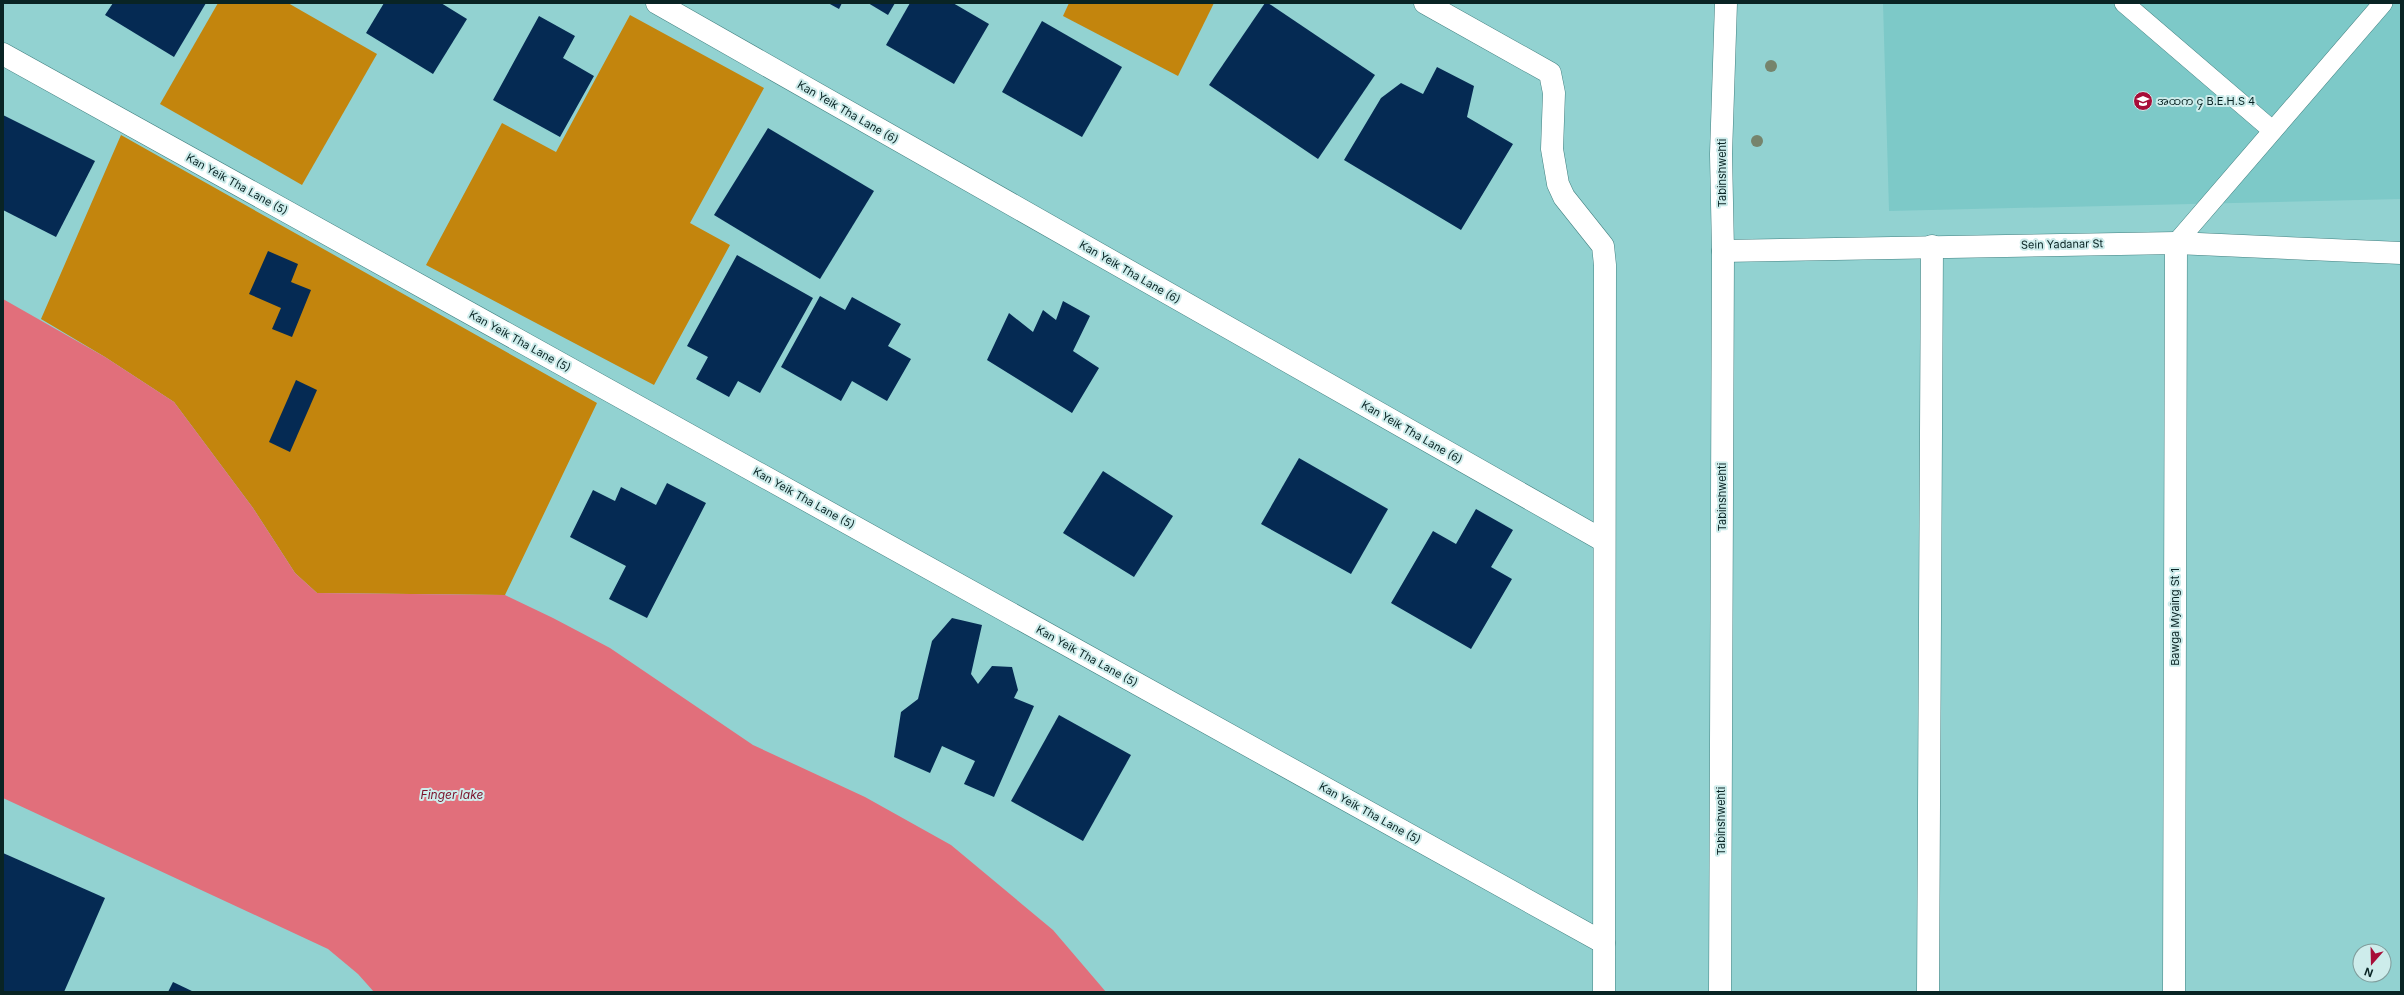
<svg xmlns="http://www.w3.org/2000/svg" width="2404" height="995" font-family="Inter,'Noto Sans Myanmar',sans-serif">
	<rect width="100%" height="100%" fill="#92d2d1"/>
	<polygon fill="#7dc9c8" points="1883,3 2401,3 2401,199 1889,211"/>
	<g fill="#c3850d">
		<polygon points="218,3 288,3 377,54 302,185 160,104"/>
		<polygon points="1069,3 1214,3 1178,76 1063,16"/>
		<polygon points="630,15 764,88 690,223 730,245 654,385 426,265 502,123 556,152"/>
		<polygon points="121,135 597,403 505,595 317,593 295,573 253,508 174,402 105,357 41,319"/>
	</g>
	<polygon fill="#e16f7b" points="3,299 105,357 174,402 253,508 295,573 317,593 505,595 553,618 610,648 753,745 865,797 951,845 1053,930 1106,992 374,992 358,974 328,949 3,798"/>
	<g fill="#052a53">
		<polygon points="113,3 206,3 174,57 105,15"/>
		<polygon points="384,3 441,3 467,19 433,74 366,33"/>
		<polygon points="828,3 842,3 839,9"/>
		<polygon points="868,3 895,3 888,15"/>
		<polygon points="910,3 953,3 989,24 954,84 886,45"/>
		<polygon points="1265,3 1268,3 1375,75 1318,159 1209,85"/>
		<polygon points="539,16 575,36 563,58 594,76 560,137 493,100"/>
		<polygon points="1042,21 1122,67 1082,137 1002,92"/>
		<polygon points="1437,67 1474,86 1467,117 1513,144 1461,230 1344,160 1381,98 1401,83 1423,94"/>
		<polygon points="3,115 95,161 56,237 3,210"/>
		<polygon points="768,128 874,191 820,279 714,215"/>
		<polygon points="268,251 298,264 291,282 311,290 292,337 272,329 281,308 249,294"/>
		<polygon points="737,255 813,298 760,393 738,381 729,397 696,379 708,357 687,346"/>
		<polygon points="820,296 845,310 852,297 901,324 888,346 911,359 887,401 852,381 841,401 781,367"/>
		<polygon points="1063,301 1090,316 1073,351 1099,368 1072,413 987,360 1009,313 1033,332 1043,310 1056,320"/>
		<polygon points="296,380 317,390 290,452 269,442"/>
		<polygon points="1299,458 1388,509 1351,574 1261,524"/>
		<polygon points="1103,471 1173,516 1134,577 1063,533"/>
		<polygon points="667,483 706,503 647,618 609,599 626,566 570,537 593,490 615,501 621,487 656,505"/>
		<polygon points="1476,509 1513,530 1491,567 1512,579 1471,649 1391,603 1433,531 1456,544"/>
		<polygon points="952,618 982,625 971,674 978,684 992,666 1012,667 1018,690 1014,698 1034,706 994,797 964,784 975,761 942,746 930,773 894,757 901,712 918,699 932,641"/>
		<polygon points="1059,715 1131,755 1083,841 1011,801"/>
		<polygon points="3,853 105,898 64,992 3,992"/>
		<polygon points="173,982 194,992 168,992"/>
	</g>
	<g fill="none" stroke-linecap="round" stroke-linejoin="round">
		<g stroke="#428181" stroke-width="20">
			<g id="service">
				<polyline points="2124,3 2272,130"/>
				<polyline points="2176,243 2383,3"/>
			</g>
		</g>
		<g stroke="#428181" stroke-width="23">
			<g id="minor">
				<polyline points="657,3 1604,541"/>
				<polyline points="1425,3 1550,73 1554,93 1552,149 1558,184 1564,197 1603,246 1605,265 1604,992"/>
				<polyline points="3,54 1604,943"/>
				<polyline points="1723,251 2176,243 2401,253"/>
				<polyline points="1928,992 1932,246"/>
				<polyline points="2174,992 2176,243"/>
			</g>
		</g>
		<g stroke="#428181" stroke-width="23">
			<polyline id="secondary" points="1720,992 1723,251 1721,154 1726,3"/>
		</g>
		<use href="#service" stroke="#fff" stroke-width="19"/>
		<use href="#minor" stroke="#fff" stroke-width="22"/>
		<use href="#secondary" stroke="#fff" stroke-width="22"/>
	</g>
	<g fill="#76846c">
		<circle cx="1771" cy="66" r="6"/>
		<circle cx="1757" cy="141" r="6"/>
	</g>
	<defs>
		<g id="school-disc" transform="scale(1)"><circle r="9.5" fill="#a70d38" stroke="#cdeceb"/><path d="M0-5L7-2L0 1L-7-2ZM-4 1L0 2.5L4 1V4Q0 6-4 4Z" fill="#fff"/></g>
	</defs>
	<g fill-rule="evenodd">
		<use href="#school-disc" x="2143" y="101"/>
	</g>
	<g text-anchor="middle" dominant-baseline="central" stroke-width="4" stroke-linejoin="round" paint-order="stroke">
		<g font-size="11" fill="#092424" stroke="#cdeceb" text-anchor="start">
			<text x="2157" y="101">အထက ၄ B.E.H.S 4</text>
		</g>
		<g font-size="11" fill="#092424" stroke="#cdeceb">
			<text transform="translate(848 112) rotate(30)">Kan Yeik Tha Lane (6)</text>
			<text transform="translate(1722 173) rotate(-90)">Tabinshwehti</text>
			<text transform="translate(237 184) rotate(29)">Kan Yeik Tha Lane (5)</text>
			<text transform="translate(2062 244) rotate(-1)">Sein Yadanar St</text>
			<text transform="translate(1130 272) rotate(30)">Kan Yeik Tha Lane (6)</text>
			<text transform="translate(520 341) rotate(29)">Kan Yeik Tha Lane (5)</text>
			<text transform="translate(1412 432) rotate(30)">Kan Yeik Tha Lane (6)</text>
			<text transform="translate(1722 497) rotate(-90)">Tabinshwehti</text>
			<text transform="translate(804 498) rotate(29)">Kan Yeik Tha Lane (5)</text>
			<text transform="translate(2175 617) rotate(-90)">Bawga Myaing St 1</text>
			<text transform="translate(1087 656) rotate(29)">Kan Yeik Tha Lane (5)</text>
			<text transform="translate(1370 813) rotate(29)">Kan Yeik Tha Lane (5)</text>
			<text transform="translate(1721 821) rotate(-90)">Tabinshwehti</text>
		</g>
		<g font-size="12" font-style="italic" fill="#7a1029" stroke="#cdeceb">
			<text x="452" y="794">Finger lake</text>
		</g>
	</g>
	<rect width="2404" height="995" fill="none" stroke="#092424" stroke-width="8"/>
	<g transform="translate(2372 963) rotate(200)"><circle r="19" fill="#cdeceb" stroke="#7f9c9b"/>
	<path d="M0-3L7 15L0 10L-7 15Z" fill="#a70d38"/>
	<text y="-6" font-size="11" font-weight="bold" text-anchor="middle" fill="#092424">N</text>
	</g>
</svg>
